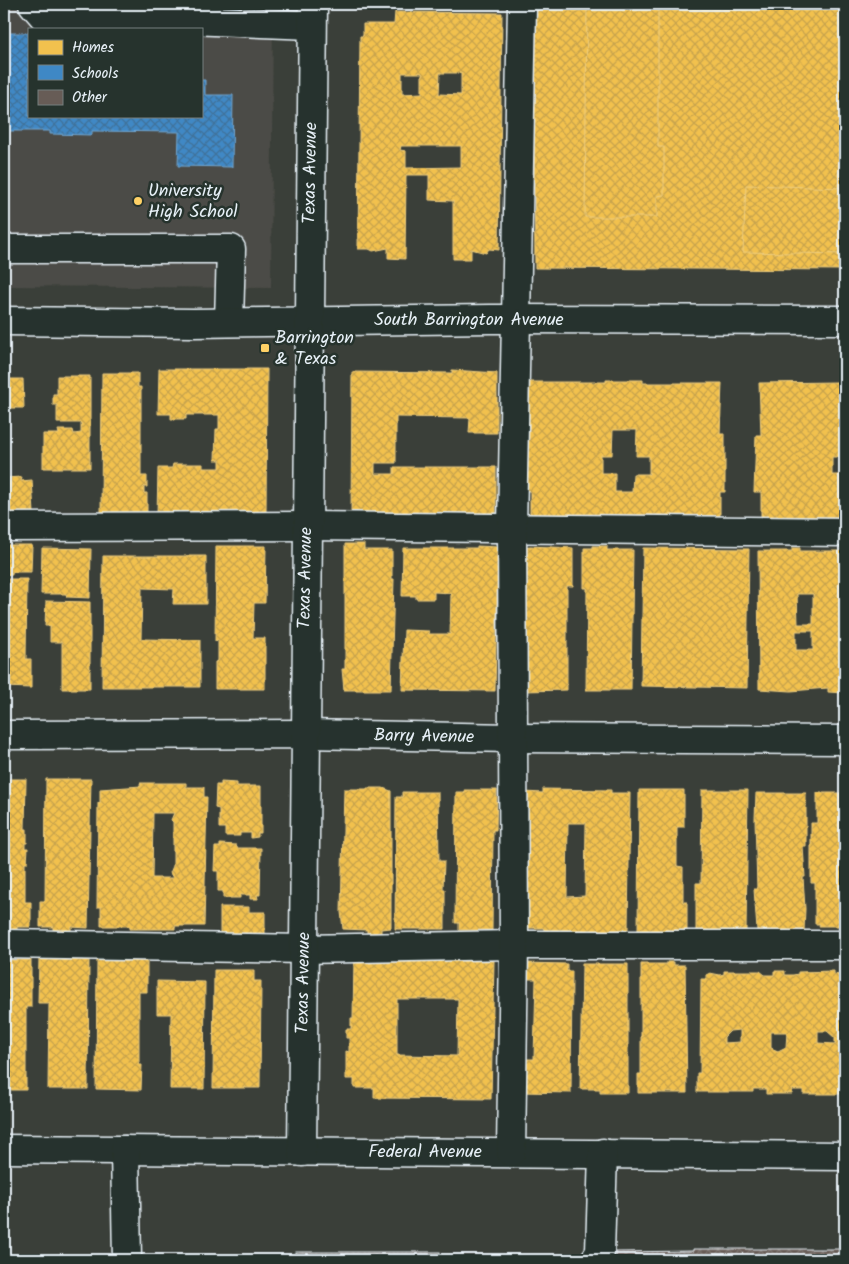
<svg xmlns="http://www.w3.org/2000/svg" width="849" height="1264" font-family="Kalam,sans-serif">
	<defs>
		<pattern id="homes-cross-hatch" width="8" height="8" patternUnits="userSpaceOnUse" patternTransform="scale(1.25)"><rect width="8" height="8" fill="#f2c14e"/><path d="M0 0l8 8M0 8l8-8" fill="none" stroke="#c7a34d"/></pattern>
		<pattern id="schools-cross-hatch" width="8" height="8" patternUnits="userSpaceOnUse" patternTransform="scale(1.25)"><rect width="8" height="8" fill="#3f88c5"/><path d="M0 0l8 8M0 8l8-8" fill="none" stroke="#41729a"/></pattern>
		<pattern id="building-cross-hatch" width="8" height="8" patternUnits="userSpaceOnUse" patternTransform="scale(1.25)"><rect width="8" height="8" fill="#675c56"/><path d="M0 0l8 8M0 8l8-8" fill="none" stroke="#7d746f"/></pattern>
	</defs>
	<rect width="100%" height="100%" fill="#3a3f39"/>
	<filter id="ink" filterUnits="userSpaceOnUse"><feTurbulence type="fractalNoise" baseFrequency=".02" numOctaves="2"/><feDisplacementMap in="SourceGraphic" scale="10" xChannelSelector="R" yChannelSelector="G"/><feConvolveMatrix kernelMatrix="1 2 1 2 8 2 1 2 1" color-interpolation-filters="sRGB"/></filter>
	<g filter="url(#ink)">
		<path fill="#4b4b46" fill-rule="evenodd" d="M4,4H273L271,288L4,286ZM29,29H201V116H29Z"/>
		<g fill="url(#homes-cross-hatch)" stroke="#efcf81" fill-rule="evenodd">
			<polygon points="533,4 845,4 845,270 535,268"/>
			<polygon points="587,4 658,4 658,147 664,147 664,195 657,196 657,217 585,217"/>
			<path d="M395,12L502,13L499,250L489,249L486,253L471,249V259H453V201L429,200V175H406L405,259L388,258V248L373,251L369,249H358L360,36H363V24H394ZM402,73H422V93L402,94ZM440,73H461V95L439,94ZM401,146H461V167L406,168V151L400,150Z"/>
			<polygon points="746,185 845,188 845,254 743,252"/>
			<polygon points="159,369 267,369 266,515 157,515 158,468 172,468 173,464 203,464 203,468 220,468 220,460 215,460 216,429 219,429 219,415 186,415 186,419 171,419 171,414 158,414"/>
			<polygon points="452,370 497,373 497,433 469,433 470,418 396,417 396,463 375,463 375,474 394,474 394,467 496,467 496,515 351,515 352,372 452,373"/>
			<polygon points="102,373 138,373 138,387 141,387 141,476 147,476 147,487 144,487 144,493 147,493 147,517 101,513"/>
			<polygon points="57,376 90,376 90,468 43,468 43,434 59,434 58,430 73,430 74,434 81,433 81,423 57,423 57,405 53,405 53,394 57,394"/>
			<polygon points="4,379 23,379 24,408 4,408"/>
			<path d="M606,380H643V383H722L720,434H725V492H720V517H530V491H527L528,382H606ZM613,430H637L636,456H649V474H633L632,492H615V473H601V455H612Z"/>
			<polygon points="838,382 845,382 844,457 832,457 832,475 845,475 845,519 761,519 761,492 754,492 756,435 761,435 759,383"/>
			<polygon points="22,477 21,481 32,480 34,513 4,514 4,478"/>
			<polygon points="345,544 364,544 364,550 392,550 392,579 394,579 391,690 344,690 342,669 345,669"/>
			<polygon points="4,545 32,545 31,572 12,572 12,575 4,575"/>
			<polygon points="216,546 266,546 265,603 254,603 253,638 265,638 265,689 215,689 215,662 218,661 218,640 215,641"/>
			<polygon points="477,546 498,547 495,691 402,690 404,630 429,631 429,634 450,634 451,593 434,592 434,599 416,599 416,596 402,596 403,548 477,548"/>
			<polygon points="530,546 573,548 573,586 567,586 567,690 524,691 524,547"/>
			<polygon points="593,546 607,546 607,550 633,550 631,690 586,690 587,588 584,588 584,548 593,548"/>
			<polygon points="42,548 91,549 90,598 67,597 66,594 41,594"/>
			<polygon points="643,548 749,549 747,688 641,686"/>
			<path d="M792,548H800V551H845L844,693L828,692V688L791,691L759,689L758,551H792ZM797,594H813V624H798ZM796,631H813V650H796Z"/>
			<polygon points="103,556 206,556 206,604 173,604 174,589 142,588 141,639 200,640 200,687 102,687"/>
			<polygon points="4,579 27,579 26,659 31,659 31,688 4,687"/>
			<polygon points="46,601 90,602 90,689 62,689 62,642 50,642 50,626 45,626"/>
			<polygon points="4,779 26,779 25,829 27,829 27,843 25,843 25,848 28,848 27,863 25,863 25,902 31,902 31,927 17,927 17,930 4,930"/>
			<polygon points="46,779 91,779 88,928 71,927 71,931 53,930 53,927 40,927 40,901 45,901"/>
			<polygon points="221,782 237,783 237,786 261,786 261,833 258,833 258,837 251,838 251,833 240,833 240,836 225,836 225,828 219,828 219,809 215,808 216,785 221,785"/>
			<path d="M140,783H186V787H204V797H207L204,926H175V929H130V926H101V907H97L98,803H100V789L141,786ZM153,813H174L171,820L173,822V866L170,873L173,878H152Z"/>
			<polygon points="367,788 383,788 391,791 391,928 381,929 381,934 367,934 367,930 343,929 341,912 344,789 367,789"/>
			<path d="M543,789L611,790V793H630L628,929L609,930L605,935H586L584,930H571L565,934H547L543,928H523L524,792L543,793ZM568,823H586L585,896L567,897Z"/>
			<polygon points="464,790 497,790 496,830 493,830 492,930 459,930 459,923 455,923 456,792 465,792"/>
			<polygon points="639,790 684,790 684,827 677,827 677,866 683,867 683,902 687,902 687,935 638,932"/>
			<polygon points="702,790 748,790 746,931 727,934 727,931 714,931 714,935 697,935 696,931 696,883 701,883"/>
			<polygon points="402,792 438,792 439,861 444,861 443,889 445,889 445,929 395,929 396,797 402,797"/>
			<polygon points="756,793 806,793 806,846 803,846 805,877 803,877 805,909 804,931 799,931 799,935 776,935 776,931 771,931 771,935 758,935 759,931 757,930 754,889 757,889 755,819"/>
			<polygon points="817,793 845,793 845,926 819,926 820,924 815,924 815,883 811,883 811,823 817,823"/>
			<polygon points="220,844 236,845 237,848 261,848 260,895 257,895 258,899 250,899 250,895 240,895 240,898 223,898 223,891 218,891 218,871 214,871 215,847 220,847"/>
			<polygon points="220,907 249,907 249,912 265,912 265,937 220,936"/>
			<polygon points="39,959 89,960 88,1089 48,1089 49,1003 38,1003"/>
			<path d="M354,959L494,961L491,1099L374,1098V1088H354V1079H346V1051L349,1052V1038H346V1029H351V1018H353ZM397,999H458L457,1056L397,1055Z"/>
			<polygon points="4,960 31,960 31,1007 26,1007 26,1090 4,1090"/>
			<polygon points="97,960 147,960 147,992 139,992 139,1065 142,1065 141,1090 96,1089"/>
			<polygon points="667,962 674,962 674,965 685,965 687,1093 638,1093 638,1074 641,1074 641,964 667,964"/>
			<polygon points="522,963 567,964 567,971 572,971 571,1093 521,1092 522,1059 534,1059 536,979 522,979"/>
			<polygon points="582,964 628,964 628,1093 600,1093 600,1089 580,1089"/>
			<polygon points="214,970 254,970 254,981 261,981 260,1088 213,1088"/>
			<path d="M724,971H760L765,975H774V971H785V975H793L798,974V972L834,971V974L845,976V1094H803V1090H792V1094H766V1089H753V1092H697V1073H700L701,979H706V975L710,973L720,975L724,974ZM740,1030V1042L724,1043V1037L730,1031ZM818,1031H827L835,1038V1044L818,1043ZM771,1032H787L786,1047L778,1051L771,1048Z"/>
			<polygon points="157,981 205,982 204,1089 170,1089 171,1014 157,1014"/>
		</g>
		<g fill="url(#schools-cross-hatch)" stroke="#72a8d4">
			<rect x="60" y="4" width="85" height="6"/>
			<polygon points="201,4 256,4 256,9 201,8"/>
			<polygon points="4,33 29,33 29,116 201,116 201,80 205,80 205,95 233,95 232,167 178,166 179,132 92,131 92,135 50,134 50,131 4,131"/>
		</g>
		<g fill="url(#building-cross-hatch)" stroke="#e8f1f8">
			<polygon points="693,1249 845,1249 845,1260 616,1260 616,1252 693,1251"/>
			<rect x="296" y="1252" width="144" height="8"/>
		</g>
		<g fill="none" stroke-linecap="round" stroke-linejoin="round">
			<g stroke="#e8f1f8" stroke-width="31">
				<g id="minor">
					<polyline points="33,4 46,19 56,23 190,20 312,25"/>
					<polyline points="4,249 231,249 229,322"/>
					<polyline points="4,321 194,323 490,319 845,320"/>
					<polyline points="4,527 307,526 845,532"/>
					<polyline points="4,735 305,734 512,738 845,740"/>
					<polyline points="4,944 304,949 514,945 845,945"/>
					<polyline points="4,1149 845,1156"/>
					<polyline points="125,1150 127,1260"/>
					<polyline points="302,1152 313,4"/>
					<polyline points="511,1152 514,945 512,528 522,4"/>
					<polyline points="595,1260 600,1252 603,1153"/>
				</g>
			</g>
			<use href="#minor" stroke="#26332d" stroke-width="28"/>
		</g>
	</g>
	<g fill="#ffd166" stroke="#26332d" stroke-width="2">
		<circle cx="138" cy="201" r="5"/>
		<rect x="260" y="343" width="10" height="10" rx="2.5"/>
	</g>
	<g text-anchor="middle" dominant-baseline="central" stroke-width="5" stroke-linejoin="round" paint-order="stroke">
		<g font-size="18" fill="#e8f1f8" stroke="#26332d">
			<text transform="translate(311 173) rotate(-89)">Texas Avenue</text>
			<text x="469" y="320">South Barrington Avenue</text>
			<text transform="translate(306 578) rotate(-89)">Texas Avenue</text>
			<text transform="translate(424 737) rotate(1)">Barry Avenue</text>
			<text transform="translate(304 983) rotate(-89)">Texas Avenue</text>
			<text x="425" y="1152">Federal Avenue</text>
		</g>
		<g font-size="18" fill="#e8f1f8" stroke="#26332d" text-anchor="start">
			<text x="148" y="191">University<tspan x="148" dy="21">High School</tspan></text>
			<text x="275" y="338">Barrington<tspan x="275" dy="21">&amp; Texas</tspan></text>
		</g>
	</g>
	<rect width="849" height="1264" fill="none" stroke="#26332d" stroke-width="20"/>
	<rect x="10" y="10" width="829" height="1244" fill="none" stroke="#e8f1f8" stroke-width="2" filter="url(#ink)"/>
	<rect x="28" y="28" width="175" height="90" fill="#26332d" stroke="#747f7e"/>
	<rect x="38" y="40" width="25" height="15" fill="#f2c14e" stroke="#747f7e"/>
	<text x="72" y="52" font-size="15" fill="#e8f1f8">Homes</text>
	<rect x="38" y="65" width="25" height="15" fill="#3f88c5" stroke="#747f7e"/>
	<text x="72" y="78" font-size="15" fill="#e8f1f8">Schools</text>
	<rect x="38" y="90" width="25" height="15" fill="#675c56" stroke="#747f7e"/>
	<text x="72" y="102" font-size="15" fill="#e8f1f8">Other</text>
</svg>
